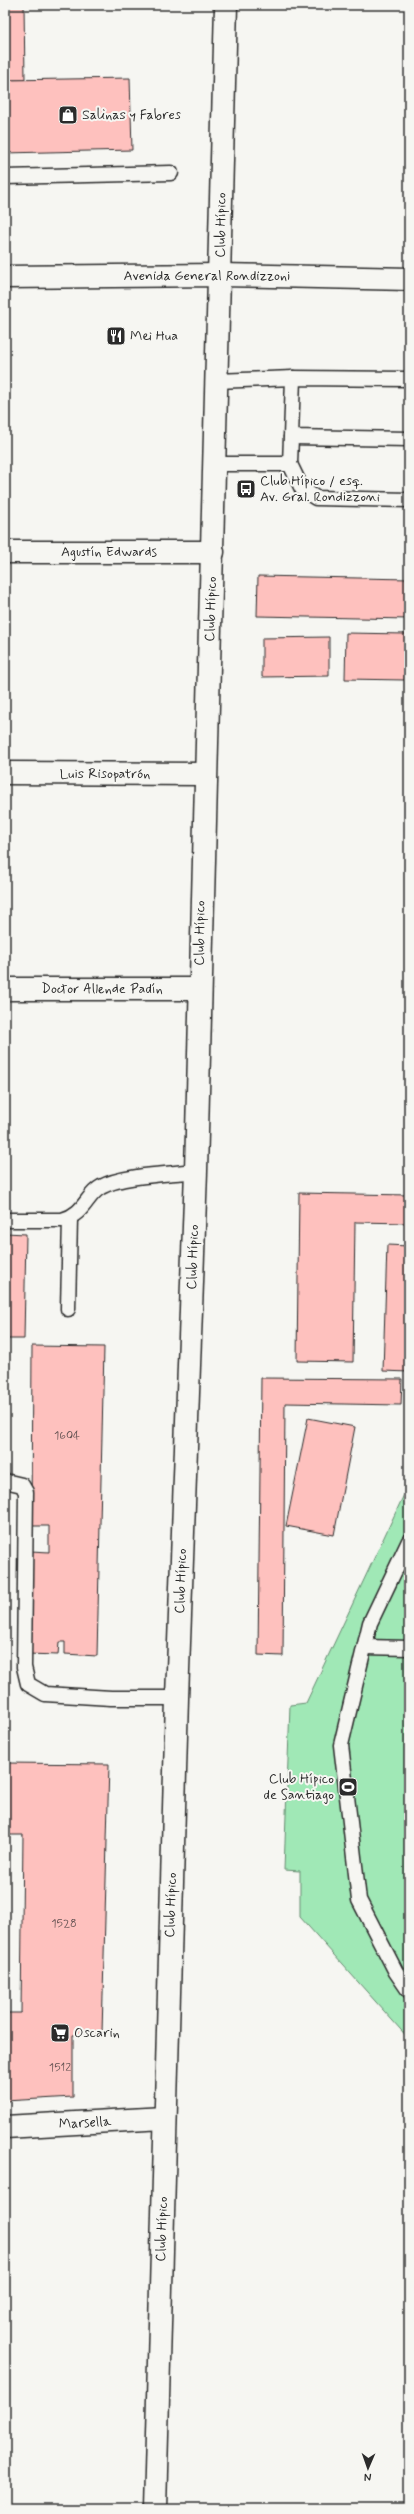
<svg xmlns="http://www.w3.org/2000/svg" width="414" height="2514" font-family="Mynerve,sans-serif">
	<rect width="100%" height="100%" fill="#f6f6f2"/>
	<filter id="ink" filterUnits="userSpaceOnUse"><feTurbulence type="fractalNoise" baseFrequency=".025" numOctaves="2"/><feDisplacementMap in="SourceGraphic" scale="8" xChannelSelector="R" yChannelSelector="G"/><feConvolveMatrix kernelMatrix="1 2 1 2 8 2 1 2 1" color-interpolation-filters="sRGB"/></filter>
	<g filter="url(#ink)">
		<polygon fill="#f8e6e2" points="5,1509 9,1509 5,1734"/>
		<polygon fill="#a0e8b6" stroke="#668a70" points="409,1484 409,2039 300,1917 300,1871 284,1870 290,1705 306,1703"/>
		<g fill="#fec1be" stroke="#2b2b2b">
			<polygon points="5,5 24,5 25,80 5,80"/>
			<polygon points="130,78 132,150 5,153 5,80"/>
			<polygon points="258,576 409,579 409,619 257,616"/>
			<polygon points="346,633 406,634 405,680 345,679"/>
			<polygon points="329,637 329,676 262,677 262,638"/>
			<polygon points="299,1193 409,1195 409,1223 355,1222 353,1362 297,1361"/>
			<polygon points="5,1233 26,1234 24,1339 5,1339"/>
			<polygon points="387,1245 409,1246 409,1372 383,1371"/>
			<polygon points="32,1346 104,1347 97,1656 65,1654 65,1642 59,1642 58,1655 27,1654 31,1551 49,1552 49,1526 31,1526"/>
			<polygon points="261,1378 402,1379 401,1405 285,1403 283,1656 258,1655"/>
			<polygon points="308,1418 355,1427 334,1535 286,1526"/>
			<polygon points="5,1763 109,1764 102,2033 73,2035 73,2097 5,2101 5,2013 21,2013 23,1835 5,1835"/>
		</g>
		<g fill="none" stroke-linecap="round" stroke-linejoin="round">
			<g stroke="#2b2b2b" stroke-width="17">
				<g id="service">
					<polyline points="5,177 171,173"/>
					<polyline points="293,378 291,437 409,439"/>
					<polyline points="217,381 293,378 409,379"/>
					<polyline points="215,464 290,464 302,489 316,498 409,500"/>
					<polyline points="290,464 291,437"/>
					<path d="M5,1220H62C85,1214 86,1195 101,1187C122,1175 172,1174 196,1171"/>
					<polyline points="68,1309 70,1218"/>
					<polyline points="5,1481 22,1485 26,1492 24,1667 28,1684 45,1694 111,1698 177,1698"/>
					<polyline points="409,1541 370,1623 341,1745 359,1900 396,1972 409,1991"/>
					<polyline points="365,1647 409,1648"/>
				</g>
			</g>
			<g stroke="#2b2b2b" stroke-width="25">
				<g id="minor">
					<polyline points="5,552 213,552"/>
					<polyline points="5,773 205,774"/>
					<polyline points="5,989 199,989"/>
					<polyline points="5,2127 164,2118"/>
				</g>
			</g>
			<g stroke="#2b2b2b" stroke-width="25">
				<polyline id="secondary" points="155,2509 177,1698 196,1171 226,5"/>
			</g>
			<g stroke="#2b2b2b" stroke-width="25">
				<polyline id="primary" points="5,277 220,275 409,279"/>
			</g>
			<use href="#service" stroke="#f6f6f2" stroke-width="14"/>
			<use href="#minor" stroke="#f6f6f2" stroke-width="22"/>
			<use href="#secondary" stroke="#f6f6f2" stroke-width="22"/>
			<use href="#primary" stroke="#f6f6f2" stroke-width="22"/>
		</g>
	</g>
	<defs>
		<g id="shop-square" transform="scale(1)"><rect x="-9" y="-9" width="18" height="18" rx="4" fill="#2b2b2b" stroke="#f6f6f2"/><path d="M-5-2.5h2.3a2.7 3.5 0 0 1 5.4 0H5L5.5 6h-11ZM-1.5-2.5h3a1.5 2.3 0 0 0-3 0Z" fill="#fff"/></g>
		<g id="restaurant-square" transform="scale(1)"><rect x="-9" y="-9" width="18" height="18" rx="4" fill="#2b2b2b" stroke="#f6f6f2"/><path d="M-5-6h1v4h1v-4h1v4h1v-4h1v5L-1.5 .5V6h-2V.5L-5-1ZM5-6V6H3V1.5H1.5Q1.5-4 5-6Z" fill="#fff"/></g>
		<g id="bus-square" transform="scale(1)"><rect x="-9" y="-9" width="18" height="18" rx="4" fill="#2b2b2b" stroke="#f6f6f2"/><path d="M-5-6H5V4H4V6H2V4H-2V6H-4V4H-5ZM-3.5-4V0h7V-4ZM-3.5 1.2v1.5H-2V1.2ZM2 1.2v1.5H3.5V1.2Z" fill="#fff"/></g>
		<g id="stadium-square" transform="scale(1)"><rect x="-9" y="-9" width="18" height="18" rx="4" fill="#2b2b2b" stroke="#f6f6f2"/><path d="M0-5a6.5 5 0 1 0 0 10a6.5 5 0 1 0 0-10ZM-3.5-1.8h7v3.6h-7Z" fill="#fff"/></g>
		<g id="supermarket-square" transform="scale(1)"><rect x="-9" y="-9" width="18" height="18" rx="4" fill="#2b2b2b" stroke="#f6f6f2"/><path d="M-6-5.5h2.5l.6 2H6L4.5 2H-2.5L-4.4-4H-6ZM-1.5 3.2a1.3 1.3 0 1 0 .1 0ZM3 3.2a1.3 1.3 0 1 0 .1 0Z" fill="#fff"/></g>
	</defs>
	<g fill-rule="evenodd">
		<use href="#shop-square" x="68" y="115"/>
		<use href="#restaurant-square" x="116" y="336"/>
		<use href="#bus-square" x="246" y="489"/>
		<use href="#stadium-square" x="348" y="1787"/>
		<use href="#supermarket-square" x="60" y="2033"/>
	</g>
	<g text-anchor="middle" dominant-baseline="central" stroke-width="4" stroke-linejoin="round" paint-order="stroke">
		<g font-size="12" fill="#605050">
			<text x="67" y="1436">1604</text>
			<text x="64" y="1924">1528</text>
			<text x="60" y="2068">1512</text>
		</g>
		<g font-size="14" fill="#2b2b2b" stroke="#f6f6f2" text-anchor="start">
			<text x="82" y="115">Salinas y Fabres</text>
			<text x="130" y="336">Mei Hua</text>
			<text x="260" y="481">Club Hípico / esq.<tspan x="260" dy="16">Av. Gral. Rondizzoni</tspan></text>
			<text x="334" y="1779" text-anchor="end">Club Hípico<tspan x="334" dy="16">de Santiago</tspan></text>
			<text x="74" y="2033">Oscarin</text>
		</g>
		<g font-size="14" fill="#2b2b2b" stroke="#f6f6f2">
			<text transform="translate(221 225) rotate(-89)">Club Hípico</text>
			<text x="207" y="276">Avenida General Rondizzoni</text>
			<text x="109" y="552">Agustín Edwards</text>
			<text transform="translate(211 609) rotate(-88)">Club Hípico</text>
			<text x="105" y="774">Luis Risopatrón</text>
			<text transform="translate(200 933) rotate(-89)">Club Hípico</text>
			<text x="102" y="989">Doctor Allende Padín</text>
			<text transform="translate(193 1257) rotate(-88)">Club Hípico</text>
			<text transform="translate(181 1581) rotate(-88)">Club Hípico</text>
			<text transform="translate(171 1905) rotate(-88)">Club Hípico</text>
			<text transform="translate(85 2123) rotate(-3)">Marsella</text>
			<text transform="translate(162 2229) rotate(-88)">Club Hípico</text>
		</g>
	</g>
	<rect width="414" height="2514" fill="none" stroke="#f6f6f2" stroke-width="20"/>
	<rect x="10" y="10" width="394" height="2494" fill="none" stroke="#2b2b2b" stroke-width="1.5" filter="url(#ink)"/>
	<g transform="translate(368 2468) rotate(182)" stroke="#f6f6f2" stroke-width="3" paint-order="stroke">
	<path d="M0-3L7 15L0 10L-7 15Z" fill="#2b2b2b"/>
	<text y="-6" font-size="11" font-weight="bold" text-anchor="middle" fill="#2b2b2b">N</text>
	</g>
</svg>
